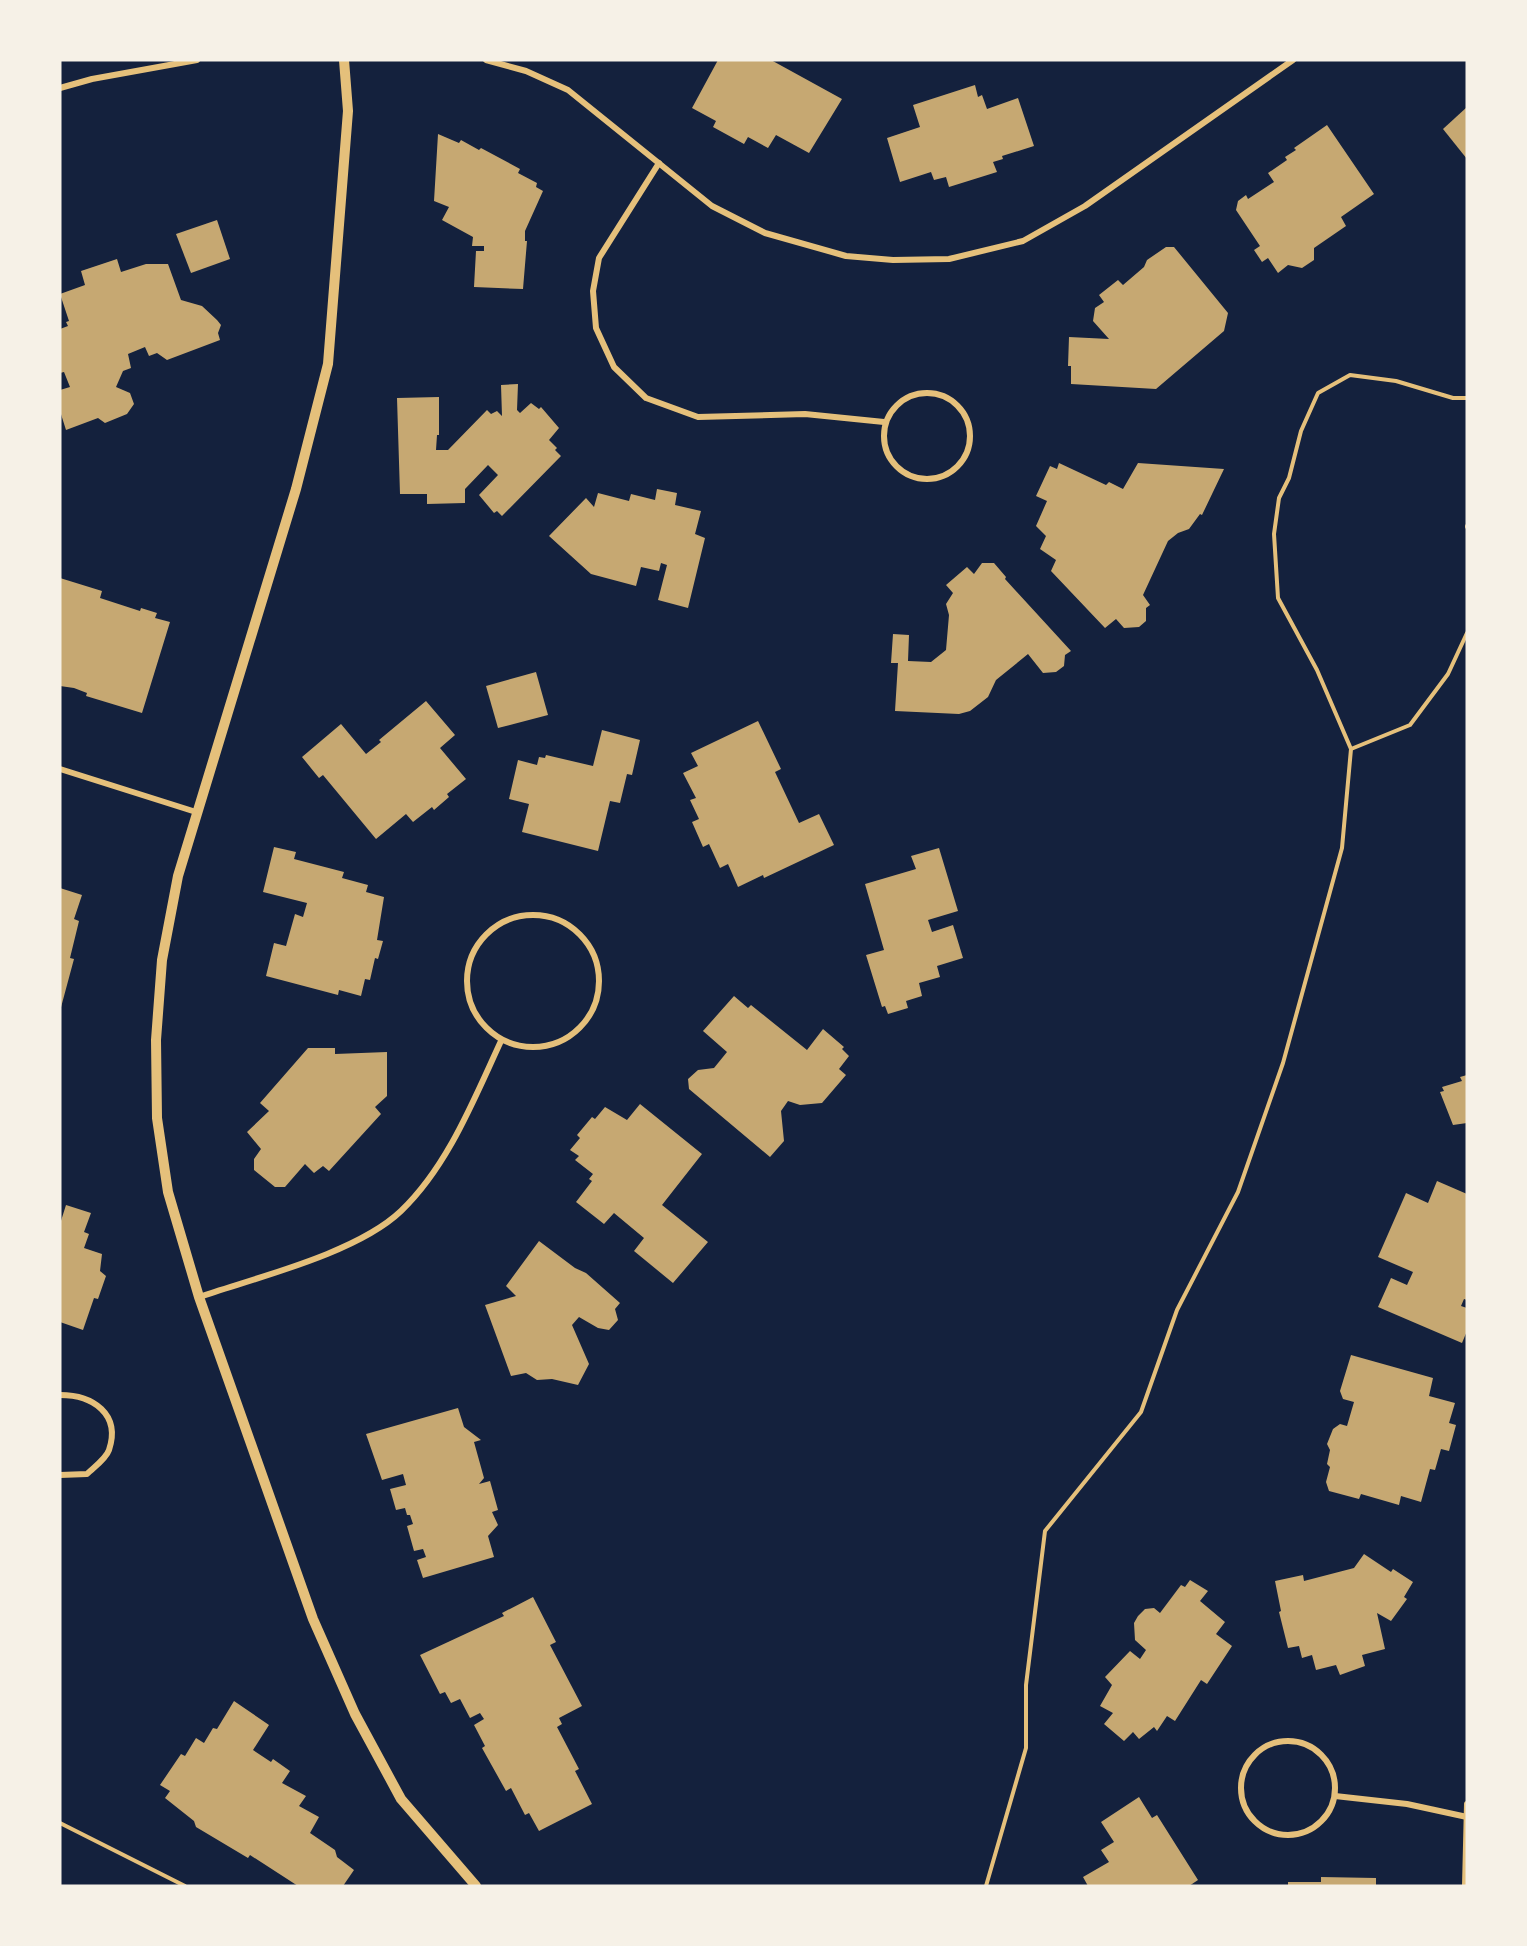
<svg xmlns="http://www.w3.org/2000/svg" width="1527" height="1946" font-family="'Sofia Sans Condensed',sans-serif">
	<rect width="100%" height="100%" fill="#14213d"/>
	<g fill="#c6a872">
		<polygon points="718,60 771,60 842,99 809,153 776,135 768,148 748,137 744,144 713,127 716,121 692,108"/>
		<polygon points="975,85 978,97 982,95 987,109 1018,98 1034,146 1002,156 1003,159 993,162 997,172 949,187 946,177 934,180 931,172 900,182 887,138 920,127 913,105"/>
		<polygon points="1467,107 1467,159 1443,129"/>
		<polygon points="1327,125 1374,194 1341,217 1346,226 1314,248 1314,260 1302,268 1288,265 1278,273 1268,258 1262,262 1254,250 1260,246 1236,210 1238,201 1246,195 1248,199 1274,182 1268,173 1287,160 1285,157 1296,150 1294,148"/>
		<polygon points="438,134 459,143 461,140 479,150 481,148 520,169 518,173 537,183 536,187 543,191 525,231 525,241 527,241 523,289 474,287 476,251 484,251 484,246 472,246 473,237 442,220 449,207 434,201"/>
		<polygon points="217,220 230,259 191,273 176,234"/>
		<polygon points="1166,247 1174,247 1228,313 1224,331 1156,389 1071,384 1071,366 1068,366 1069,337 1109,339 1093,321 1095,308 1104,302 1099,295 1118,280 1123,285 1144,267 1147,260"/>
		<polygon points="117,259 121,272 146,264 168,264 181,300 202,306 217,320 221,325 218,333 220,340 167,360 157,353 149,356 145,347 128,354 131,368 123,371 116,387 130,393 134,404 127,414 105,423 98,418 66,430 60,411 60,390 70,387 64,372 60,373 60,329 68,326 66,322 69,321 60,294 85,285 81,271"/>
		<polygon points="518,384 517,410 520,413 531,403 539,409 541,407 559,428 549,440 557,448 555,450 561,456 502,516 497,511 494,513 479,495 498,475 488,465 465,489 465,503 427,504 427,494 400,494 397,398 439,397 439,435 437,435 436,450 448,450 487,410 491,414 497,411 502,416 501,385"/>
		<polygon points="1059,463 1106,485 1109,482 1123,489 1138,463 1224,469 1202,515 1200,514 1189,529 1178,533 1168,541 1143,595 1150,605 1146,608 1146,621 1139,627 1124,628 1116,619 1105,628 1051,571 1056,560 1040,549 1046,536 1036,526 1047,501 1036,496 1050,466 1057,469"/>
		<polygon points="657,489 677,493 675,505 701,511 695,534 705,538 688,608 658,600 667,565 661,563 659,571 641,567 636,586 591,574 549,536 586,498 594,507 598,493 629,501 631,494 655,500"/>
		<polygon points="982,563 994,563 1006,577 1005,579 1071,651 1065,655 1064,666 1056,672 1043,673 1028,654 996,680 988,697 970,711 959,714 895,711 898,663 891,663 893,634 909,635 908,661 931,662 946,650 949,615 946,604 953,593 946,585 967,567 974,574"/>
		<polygon points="60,578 102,591 100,598 140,611 141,608 157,613 155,618 170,622 142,713 86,696 87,693 74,688 60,686"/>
		<polygon points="536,672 548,715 498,728 486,686"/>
		<polygon points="426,701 455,735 440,748 466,779 447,794 449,797 434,810 432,807 413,822 406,814 376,839 323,775 319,778 302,757 341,724 366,754 381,742 379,740"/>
		<polygon points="758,721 781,769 775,772 799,823 819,814 834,845 764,878 763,875 738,887 728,864 720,868 709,844 703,847 692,822 699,819 690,800 696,798 683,773 698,766 691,753"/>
		<polygon points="602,730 640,740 632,775 627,774 620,803 610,801 598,851 522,832 529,804 509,799 518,760 537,765 539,757 545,758 546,755 593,766"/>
		<polygon points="274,847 296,852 294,859 344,872 342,878 368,885 366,892 384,897 377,940 383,941 378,959 375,958 370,980 365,979 361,996 339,990 338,995 266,976 274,943 286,946 295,914 303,917 307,903 263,892"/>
		<polygon points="939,848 958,911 928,920 932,932 953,925 963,958 937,966 940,977 919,983 922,996 906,1001 908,1008 888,1014 885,1006 882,1007 866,955 884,950 865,884 916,869 911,856"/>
		<polygon points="60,888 82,895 74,919 79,921 70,958 74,959 60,1011"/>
		<polygon points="734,996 748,1008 751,1005 807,1050 823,1029 844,1047 842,1049 849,1056 839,1069 846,1075 822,1103 800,1105 788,1101 781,1111 784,1141 770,1157 689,1089 688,1079 698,1070 714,1068 727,1052 703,1031"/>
		<polygon points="308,1048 335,1048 335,1054 387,1052 387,1096 375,1107 381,1114 329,1171 323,1166 314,1173 305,1164 285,1187 275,1187 254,1170 254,1159 261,1149 247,1132 269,1111 260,1103"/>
		<polygon points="1467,1075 1467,1123 1453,1125 1440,1092 1444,1091 1442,1087 1462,1081 1460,1077"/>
		<polygon points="640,1104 702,1154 662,1205 708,1242 673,1283 634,1251 644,1238 614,1213 604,1224 576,1202 592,1181 589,1179 593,1174 575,1160 579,1156 570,1150 580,1138 577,1135 592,1117 595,1119 605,1107 627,1120"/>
		<polygon points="1437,1181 1467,1194 1467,1300 1464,1299 1461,1306 1467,1308 1467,1331 1462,1343 1378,1307 1391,1278 1407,1285 1413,1272 1378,1257 1406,1193 1428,1203"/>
		<polygon points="66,1205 91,1213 84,1232 89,1234 84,1248 102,1254 100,1271 106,1276 98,1299 94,1298 83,1330 60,1322 60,1224"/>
		<polygon points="539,1241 575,1268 586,1273 620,1303 615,1309 618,1320 609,1330 598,1328 579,1317 572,1325 589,1364 578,1385 552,1379 537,1380 526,1373 511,1376 485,1305 516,1296 506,1286"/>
		<polygon points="1351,1355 1433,1378 1429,1396 1455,1403 1449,1423 1456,1425 1449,1451 1441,1449 1435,1470 1430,1469 1421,1502 1401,1496 1399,1505 1361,1494 1359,1499 1329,1491 1326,1482 1330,1467 1327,1464 1330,1450 1327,1444 1333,1429 1340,1424 1347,1426 1354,1402 1343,1399 1340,1391"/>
		<polygon points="458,1408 464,1427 481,1440 474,1442 484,1478 479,1484 490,1481 498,1510 492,1512 498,1525 488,1536 494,1557 423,1578 417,1560 426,1557 423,1549 414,1551 407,1526 413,1524 410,1515 407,1515 405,1508 396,1510 390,1489 406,1485 403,1474 382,1480 366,1434"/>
		<polygon points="1364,1554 1391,1572 1393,1569 1413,1582 1404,1597 1407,1599 1391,1621 1377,1613 1385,1649 1362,1655 1365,1666 1340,1675 1336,1665 1316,1670 1312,1655 1302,1658 1299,1646 1288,1648 1279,1612 1281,1611 1275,1581 1303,1575 1304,1581 1354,1568"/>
		<polygon points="1190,1580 1208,1591 1200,1601 1225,1622 1216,1634 1232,1646 1207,1684 1201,1680 1175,1721 1167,1716 1157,1731 1154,1727 1139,1739 1133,1732 1124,1741 1104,1724 1113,1713 1100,1706 1112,1685 1105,1677 1130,1651 1140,1659 1146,1650 1135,1640 1134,1623 1138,1616 1145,1609 1154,1608 1160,1613 1181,1585 1185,1587"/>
		<polygon points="533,1597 556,1642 550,1645 582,1706 559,1718 562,1724 557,1727 579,1769 575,1771 592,1804 539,1831 529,1813 525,1815 511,1788 506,1791 482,1748 485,1746 474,1725 484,1719 480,1713 470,1718 460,1699 451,1703 445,1692 440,1694 420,1655 504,1616 502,1613"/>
		<polygon points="234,1701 269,1725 253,1750 271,1762 273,1759 290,1771 282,1783 306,1796 299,1806 319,1817 310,1833 335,1850 337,1857 354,1870 343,1886 298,1886 250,1855 248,1858 196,1827 194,1821 165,1798 170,1791 160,1785 181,1754 185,1756 196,1738 204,1743 213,1728 217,1729"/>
		<polygon points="1139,1797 1152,1818 1157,1815 1198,1880 1189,1886 1088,1886 1083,1877 1109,1862 1101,1850 1114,1842 1101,1822"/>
		<polygon points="1321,1877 1376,1878 1376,1886 1288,1886 1288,1882 1321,1882"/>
	</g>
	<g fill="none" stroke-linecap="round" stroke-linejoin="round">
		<g stroke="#e5c07b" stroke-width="4">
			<polyline points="1467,526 1467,527"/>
			<polyline points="1351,749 1317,670 1278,598 1274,534 1279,498 1289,478 1301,431 1318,393 1350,375 1396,381 1453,398 1467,398"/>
			<polyline points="60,1823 185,1886"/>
			<polyline points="986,1886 1026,1748 1026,1685 1045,1531 1141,1412 1177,1310 1238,1192 1283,1063 1342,848 1351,749 1410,725 1448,674 1467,633"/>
		</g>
		<g stroke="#e5c07b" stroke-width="6">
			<polyline points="486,60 526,71 568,90 712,206 765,233 846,256 893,260 949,259 1023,241 1085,206 1293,60"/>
			<polyline points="60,88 92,79 197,60"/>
			<polyline points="659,163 599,258 593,291 596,328 614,367 646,398 698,417 805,414 884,422"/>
			<circle cx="927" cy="436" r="43"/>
			<polyline points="60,769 196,812"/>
			<circle cx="533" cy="981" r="66"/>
			<path d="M199,1297C258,1277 357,1253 401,1211C448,1166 474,1099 501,1041"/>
			<path d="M60,1395C93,1395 121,1414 109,1450C106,1459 93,1468 87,1474L60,1475"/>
			<circle cx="1288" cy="1788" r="47"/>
			<polyline points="1335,1796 1407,1804 1467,1817"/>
			<polyline points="1465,1886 1467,1804"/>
		</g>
		<polyline stroke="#e5c07b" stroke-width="10" points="344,60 348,111 328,364 296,489 178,876 162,960 156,1040 157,1118 168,1192 199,1297 313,1619 355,1714 401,1799 476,1886"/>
	</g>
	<rect width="1527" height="1946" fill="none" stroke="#f6f1e7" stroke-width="123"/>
</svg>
